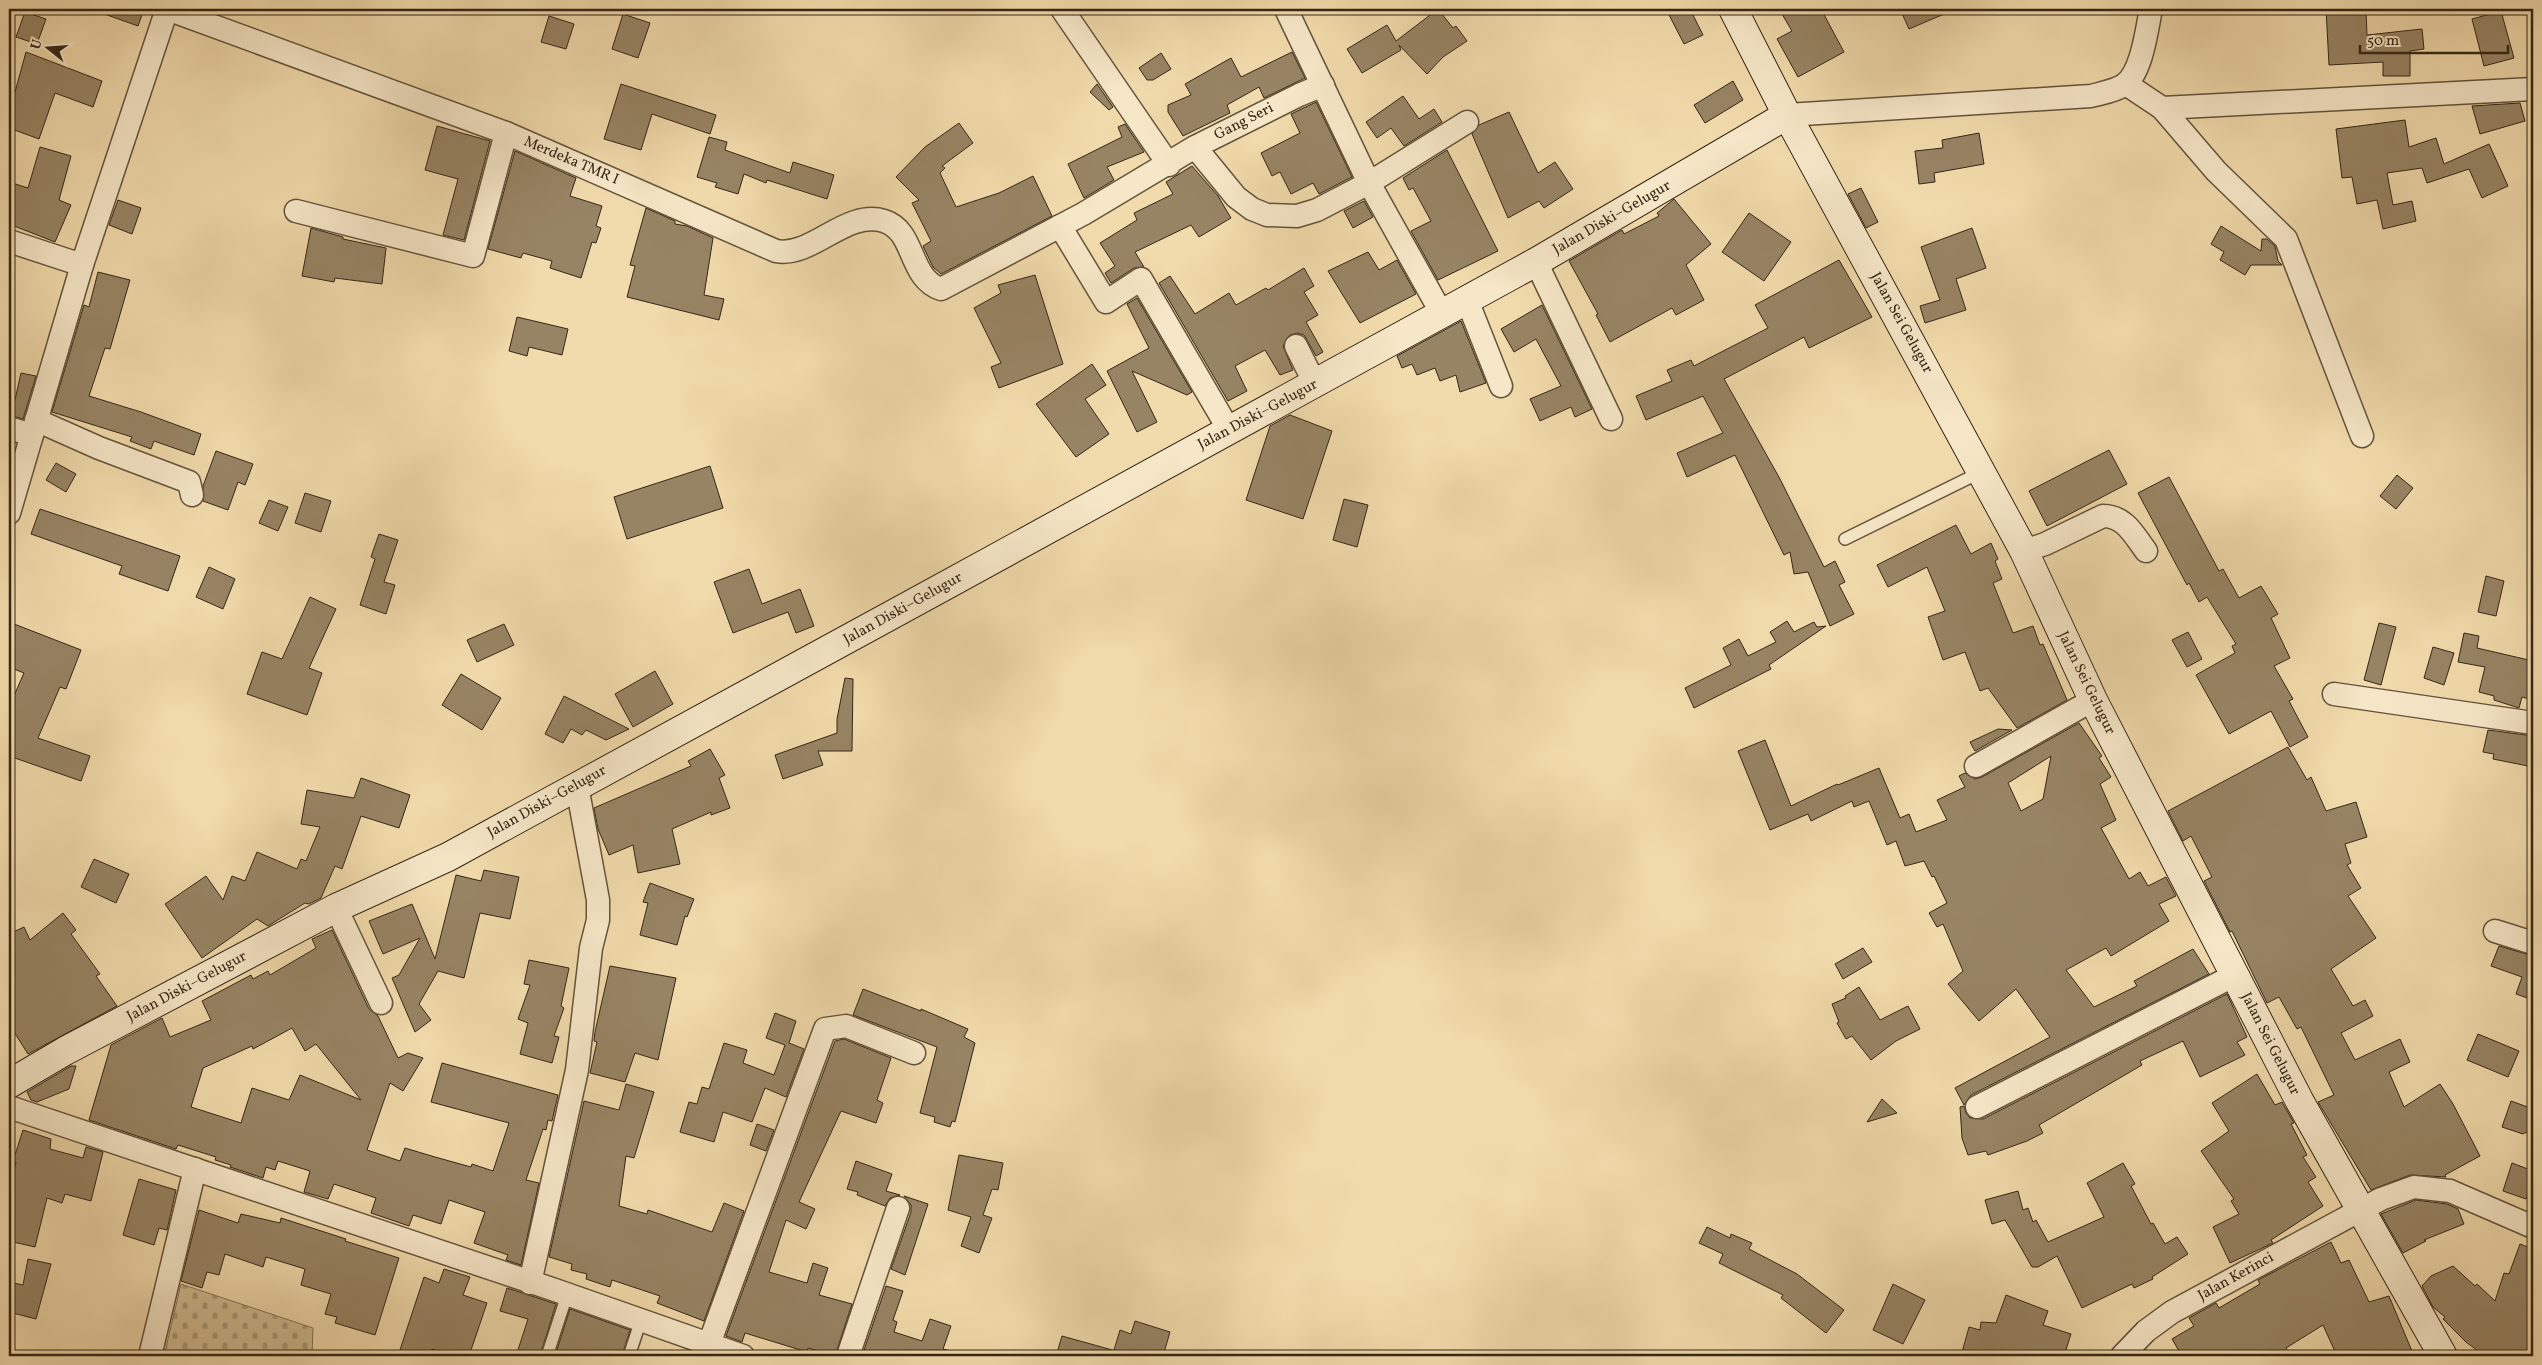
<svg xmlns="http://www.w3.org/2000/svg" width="2542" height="1365" font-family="Vollkorn,serif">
	<defs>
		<pattern id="cemetery-stones" width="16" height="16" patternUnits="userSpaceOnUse" patternTransform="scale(1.25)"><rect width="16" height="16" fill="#d1bc92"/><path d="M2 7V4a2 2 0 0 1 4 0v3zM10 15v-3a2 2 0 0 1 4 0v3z" fill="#aa9976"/></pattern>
	</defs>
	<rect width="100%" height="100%" fill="#f1daab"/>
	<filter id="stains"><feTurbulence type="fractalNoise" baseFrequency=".004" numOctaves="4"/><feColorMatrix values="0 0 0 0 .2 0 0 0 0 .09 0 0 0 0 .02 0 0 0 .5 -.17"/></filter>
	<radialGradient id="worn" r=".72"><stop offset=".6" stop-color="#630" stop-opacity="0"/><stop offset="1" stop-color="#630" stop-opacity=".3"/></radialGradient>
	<polygon fill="url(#cemetery-stones)" stroke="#837254" points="181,1284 313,1328 312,1356 164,1356"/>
	<g fill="#978464" stroke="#352717" fill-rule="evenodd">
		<polygon points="96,9 144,9 138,26 96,11"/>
		<polygon points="1438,9 1453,28 1456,26 1467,41 1443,57 1427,74 1399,45 1401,50 1362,73 1347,49 1387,25 1396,41"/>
		<polygon points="1666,9 1690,9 1703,35 1684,44"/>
		<polygon points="1779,9 1821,9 1844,52 1798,77 1777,39 1792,31"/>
		<polygon points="1900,9 1956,9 1909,29"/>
		<polygon points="2326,9 2366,9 2367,35 2422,29 2424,49 2410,51 2410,76 2383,76 2383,62 2329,65"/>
		<polygon points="2501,11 2514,58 2484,66 2472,19"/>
		<polygon points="25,12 46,19 37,44 16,37"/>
		<polygon points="623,14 650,23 638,58 612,49"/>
		<polygon points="549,16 574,24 566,49 541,42"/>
		<polygon points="26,52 102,81 93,107 55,93 39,139 9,128 9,90 15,92"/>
		<polygon points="1292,52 1305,78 1264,98 1259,87 1227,105 1230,113 1183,136 1168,112 1168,105 1191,95 1185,84 1231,58 1241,77"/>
		<polygon points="1161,53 1171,69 1153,80 1147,80 1139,68"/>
		<polygon points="1733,81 1743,100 1705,123 1694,105"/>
		<polygon points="621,84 716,115 710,134 652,114 641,150 604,139"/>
		<polygon points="1097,84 1113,107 1109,110 1090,92"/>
		<polygon points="1403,96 1419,119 1434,109 1442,122 1404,146 1391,128 1377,138 1366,122"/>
		<polygon points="1316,102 1352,177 1319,194 1313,183 1291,194 1280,172 1272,176 1261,153 1300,133 1291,114"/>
		<polygon points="2520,103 2525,121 2480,134 2472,106"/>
		<polygon points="1509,112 1538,173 1555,162 1573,189 1544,208 1539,201 1508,218 1472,134 1479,125"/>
		<polygon points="2405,120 2409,147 2436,138 2444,164 2489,144 2508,186 2482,198 2469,169 2427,183 2422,168 2387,173 2393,205 2412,201 2416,221 2383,229 2377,200 2357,204 2352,177 2342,178 2336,129"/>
		<polygon points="959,123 973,143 942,166 945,168 940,173 956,207 999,193 1033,176 1052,216 941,274 933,267 923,246 931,241 912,203 919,200 896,177 925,147"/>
		<polygon points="1125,124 1144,152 1107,167 1114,180 1084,198 1068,164 1122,137 1118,127"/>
		<polygon points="437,126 490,141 464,240 443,235 458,179 425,170"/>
		<polygon points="1979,133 1984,164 1934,173 1935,182 1919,184 1915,151 1943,148 1942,140"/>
		<polygon points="709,137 727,142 725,150 790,173 793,162 834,175 827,199 767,180 766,183 744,174 738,194 715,187 717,183 697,177"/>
		<polygon points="40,147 71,156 59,200 71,205 55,242 9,224 9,182 28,188"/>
		<polygon points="1447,150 1498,251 1438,280 1411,231 1431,221 1413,188 1409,190 1403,178"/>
		<polygon points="515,151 576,178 570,196 602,206 596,226 601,228 596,243 592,242 581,278 550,268 552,261 523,253 521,258 488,249"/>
		<polygon points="1192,166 1218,196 1231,218 1199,237 1191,225 1135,252 1144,267 1134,268 1111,283 1105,273 1115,266 1100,243 1137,220 1134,213 1173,194 1166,182"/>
		<polygon points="1861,188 1878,222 1866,228 1848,194"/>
		<polygon points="1674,199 1711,244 1686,265 1704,300 1676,315 1672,308 1610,342 1596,315 1598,314 1569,261 1622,230 1624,234 1659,216 1657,213"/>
		<polygon points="118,200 141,208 132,234 109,225"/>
		<polygon points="1364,201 1373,217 1353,228 1344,211"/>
		<polygon points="646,208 675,221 675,224 687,226 713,238 704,295 724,299 719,320 627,297 635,266 630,265"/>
		<polygon points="1749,213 1791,242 1764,281 1722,252"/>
		<polygon points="2221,226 2261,251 2262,239 2267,239 2275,246 2278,261 2282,265 2251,265 2245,275 2220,260 2224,252 2211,244"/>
		<polygon points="311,228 343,237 343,239 386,248 382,284 335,278 334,282 302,276"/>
		<polygon points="1972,228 1986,268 1956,279 1966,310 1925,323 1920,306 1940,300 1921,247"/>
		<polygon points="1368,252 1379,270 1397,260 1416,294 1360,323 1328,271"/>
		<polygon points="1839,260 1872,317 1809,348 1804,337 1724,379 1780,479 1824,567 1835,561 1845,582 1839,585 1854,614 1830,626 1808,572 1794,574 1790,552 1784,555 1735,455 1687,477 1677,453 1723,433 1703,396 1646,420 1636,396 1672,381 1667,370 1691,360 1694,366 1768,328 1755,305"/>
		<polygon points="1304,268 1314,286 1304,292 1318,315 1306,322 1323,352 1316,356 1304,335 1297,333 1290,335 1283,346 1293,370 1280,375 1265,350 1235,366 1247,391 1228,401 1159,283 1170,276 1195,314 1229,293 1236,305 1266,288 1268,290"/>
		<polygon points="98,272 130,280 110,349 105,348 89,396 141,412 201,434 194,455 154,441 151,449 130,441 132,437 52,412 84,305 89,307"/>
		<polygon points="1035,275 1063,364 999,388 991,367 1001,363 974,308 1001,293 998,285"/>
		<polygon points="1137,298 1192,392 1187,395 1132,371 1157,422 1137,432 1107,371 1149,348 1127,304"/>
		<polygon points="1542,305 1592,409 1575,417 1571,407 1540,421 1530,399 1561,386 1536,339 1514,352 1501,329"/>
		<polygon points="517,317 568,329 562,355 529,347 527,356 509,351"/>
		<polygon points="1461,321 1486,383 1460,392 1456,375 1440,381 1435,368 1417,375 1412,364 1402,368 1397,356"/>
		<polygon points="1092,364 1106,385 1085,399 1109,434 1076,457 1036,404"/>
		<polygon points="21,373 36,376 23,419 9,415 9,402 14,404"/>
		<polygon points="1290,415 1332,431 1303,519 1246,500 1270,426"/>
		<polygon points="2109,450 2127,484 2047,526 2029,491"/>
		<polygon points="216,451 253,464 245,485 238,482 228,510 203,501 203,486"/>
		<polygon points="56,463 76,474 66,492 46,480"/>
		<polygon points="710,466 723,508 627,539 614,497"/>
		<polygon points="2397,475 2413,488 2396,509 2380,496"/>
		<polygon points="2169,477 2219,571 2223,569 2239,598 2261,586 2278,614 2271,618 2290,658 2274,666 2293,699 2289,701 2308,737 2290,747 2271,711 2229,734 2196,675 2235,653 2232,646 2236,644 2207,597 2199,602 2189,583 2187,585 2138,493"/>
		<polygon points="305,493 331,501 321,532 295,523"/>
		<polygon points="1344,499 1368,505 1357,547 1333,540"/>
		<polygon points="269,500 288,507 278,531 259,523"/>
		<polygon points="40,509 180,556 168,591 119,574 122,566 31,534"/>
		<polygon points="1956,525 1971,554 1991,543 1998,559 1995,561 2002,579 1993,583 2013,633 2033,626 2040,645 2043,644 2067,700 2017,728 1988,688 1980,691 1965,652 1943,660 1928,617 1945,611 1927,567 1888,587 1877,565"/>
		<polygon points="379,534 398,540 384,582 395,585 386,614 360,605 375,559 371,557"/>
		<polygon points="209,567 235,579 223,609 196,597"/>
		<polygon points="749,569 762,604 800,589 814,626 796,633 788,612 733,633 714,582"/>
		<polygon points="2486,576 2504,581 2496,616 2478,612"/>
		<polygon points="310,597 336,609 309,668 322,673 307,715 247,694 262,652 282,659"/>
		<polygon points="1787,621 1794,632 1814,622 1817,627 1826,626 1769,665 1771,669 1694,708 1685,688 1731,665 1723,648 1739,639 1748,656 1776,642 1770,632"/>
		<polygon points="9,622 81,650 66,689 60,687 38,738 90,756 81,781 9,756 9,707 24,673 9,667"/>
		<polygon points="2379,623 2396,627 2381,685 2364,680"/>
		<polygon points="504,624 514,645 477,662 467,640"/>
		<polygon points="2188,632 2202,659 2187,667 2172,640"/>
		<polygon points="2464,633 2479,636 2477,648 2533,661 2533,700 2522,697 2519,708 2494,700 2494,696 2479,692 2485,667 2458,662"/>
		<polygon points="2433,647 2454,653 2444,685 2424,678"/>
		<polygon points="655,671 673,704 633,727 615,694"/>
		<polygon points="461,674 501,698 482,730 442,705"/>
		<polygon points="845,678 853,679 852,751 818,751 823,765 783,779 775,755 837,733 837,719"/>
		<polygon points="564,696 629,729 606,740 586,730 582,735 571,729 563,743 545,734"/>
		<path d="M2079,723L2102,756L2099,758L2111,777L2100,784L2116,820L2101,828L2129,879L2140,872L2148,886L2166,877L2176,896L2159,904L2169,921L2111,956L2106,948L2066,970L2094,1007L2137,986L2134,981L2193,949L2209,974L1971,1095L1964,1105L1955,1088L2050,1037L2016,989L1979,1021L1948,984L1963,971L1943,924L1937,927L1929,913L1947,903L1934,876L1932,877L1924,861L1905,866L1896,841L1887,845L1869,801L1854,807L1852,801L1811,821L1808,814L1770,830L1738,751L1765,740L1791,806L1837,784L1838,785L1879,768L1900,818L1909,814L1916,832L1947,820L1937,800L1965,787L1959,776L1965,773L1975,779L1982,777ZM2051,756L2043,799L2021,811L2008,783Z"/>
		<polygon points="1998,729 2012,730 1975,751 1970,742"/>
		<polygon points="2488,730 2533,736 2533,767 2493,759 2494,754 2483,752"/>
		<polygon points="2288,747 2307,780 2311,777 2326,811 2356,802 2367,837 2345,844 2351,863 2347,865 2361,888 2348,896 2376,938 2331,969 2353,1006 2365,1000 2373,1016 2341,1033 2355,1060 2400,1039 2410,1062 2389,1072 2404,1107 2440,1084 2453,1104 2480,1156 2445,1175 2446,1177 2410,1175 2371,1190 2318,1102 2334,1095 2301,1027 2297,1029 2279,997 2267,1003 2232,931 2230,932 2204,881 2212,877 2191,836 2183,841 2168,811"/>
		<polygon points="710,749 725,775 719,778 730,808 711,815 711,812 672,829 680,864 638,873 633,845 609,855 598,829 594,808 691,766 688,761"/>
		<polygon points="361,778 410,795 399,828 361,816 342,869 335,866 321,898 309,904 305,903 268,926 257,919 202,958 165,904 206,876 223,900 232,876 245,881 257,852 297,869 301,859 306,861 320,827 301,824 307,790 354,798"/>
		<polygon points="94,859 129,874 116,903 81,887"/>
		<polygon points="484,870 519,877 510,919 480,913 464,978 438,971 419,1004 431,1020 415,1032 392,978 399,975 420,938 383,954 369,921 412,904 435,959 456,875 481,881"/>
		<polygon points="650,883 694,899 687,917 685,916 677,945 640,935 648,903 643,902"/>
		<polygon points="63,913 76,930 71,934 100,974 96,976 117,1006 28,1054 9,1024 9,982 14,979 9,968 9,948 14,946 9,934 24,927 30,940"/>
		<polygon points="2532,914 2533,914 2533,929 2527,927"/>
		<path d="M332,930L369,1009L378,1016L398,1058L408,1053L423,1058L403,1091L390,1083L367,1150L400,1161L405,1148L435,1157L471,1167L472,1164L493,1171L509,1123L431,1102L442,1063L558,1095L552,1121L548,1120L546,1130L543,1129L526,1180L539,1183L521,1265L506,1260L508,1255L474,1243L485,1212L449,1200L441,1224L413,1215L409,1226L371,1213L376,1198L334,1184L328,1199L304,1192L310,1171L278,1161L275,1170L266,1167L263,1178L230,1167L231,1165L215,1160L216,1157L178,1145L176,1149L89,1120L111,1045L162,1018L170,1037L211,1020L202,1001L251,975L253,979L268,971L270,975L316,948L312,939ZM292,1028L305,1051L316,1044L361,1100L300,1075L289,1100L252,1088L241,1123L191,1107L203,1068L252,1046L253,1049Z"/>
		<polygon points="2499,946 2533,956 2533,1000 2516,994 2522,977 2491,966"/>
		<polygon points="1863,948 1872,962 1843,979 1835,964"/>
		<polygon points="529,960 569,968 561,1006 564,1008 554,1036 559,1037 552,1063 520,1054 528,1023 518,1019 530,985 524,984"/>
		<polygon points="610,966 676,978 658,1060 635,1053 625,1082 590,1073 597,1042 594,1041 595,1032"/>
		<polygon points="1859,987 1880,1020 1908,1006 1920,1029 1896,1041 1871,1060 1852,1036 1846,1039 1837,1023 1839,1022 1832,1004 1846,998 1845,996"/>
		<polygon points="863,989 921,1011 921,1009 968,1029 964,1037 975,1043 955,1122 952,1121 950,1127 934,1122 935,1117 920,1113 937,1047 853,1015"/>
		<polygon points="2227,994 2247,1037 2237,1042 2245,1055 2200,1077 2183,1041 2140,1061 2142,1065 2039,1125 2043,1133 2027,1141 1988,1155 1986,1151 1968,1155 1962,1138 1960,1107 1964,1106 1966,1113 1970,1118 1983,1119"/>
		<polygon points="775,1013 796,1021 789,1043 804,1049 786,1097 765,1088 752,1122 723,1112 714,1142 680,1132 689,1102 697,1104 702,1087 709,1089 724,1043 747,1050 743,1063 774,1075 785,1045 766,1038"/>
		<polygon points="2478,1034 2519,1051 2508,1077 2467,1060"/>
		<polygon points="844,1039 891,1058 877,1100 883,1103 876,1123 841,1111 799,1202 815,1209 806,1229 786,1220 769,1272 807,1283 813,1263 828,1268 819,1295 852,1304 835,1356 808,1348 807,1352 745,1333 742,1342 726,1336 835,1041"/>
		<polygon points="71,1066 76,1066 69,1089 37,1102 31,1100 27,1092"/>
		<polygon points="2257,1074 2275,1105 2282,1102 2294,1123 2291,1124 2307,1155 2303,1157 2316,1177 2308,1182 2323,1206 2271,1240 2273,1243 2230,1263 2213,1227 2239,1214 2231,1201 2234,1199 2201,1151 2229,1131 2212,1103"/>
		<polygon points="626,1084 654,1092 634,1158 626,1156 619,1206 647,1214 648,1210 712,1232 724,1203 744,1211 704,1321 657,1303 660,1296 612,1280 610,1287 586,1279 587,1274 571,1270 572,1264 549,1257 584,1101 619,1110"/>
		<polygon points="1882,1099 1897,1113 1867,1122"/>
		<polygon points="2511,1101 2533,1109 2533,1129 2523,1134 2502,1127"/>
		<polygon points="757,1124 774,1130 766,1151 750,1145"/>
		<polygon points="23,1130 51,1139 50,1149 83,1158 86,1147 103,1152 91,1201 65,1194 62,1203 47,1198 35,1247 9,1241 9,1192 16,1162 13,1161"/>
		<polygon points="959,1155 1003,1163 998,1190 992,1189 983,1215 992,1218 979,1253 961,1246 971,1217 948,1210"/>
		<polygon points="856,1161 892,1174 886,1191 900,1195 890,1198 885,1206 857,1195 858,1192 847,1189"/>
		<polygon points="2123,1163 2135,1184 2131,1186 2151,1224 2153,1223 2165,1244 2177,1237 2188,1254 2152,1277 2153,1279 2134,1288 2132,1284 2082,1308 2057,1256 2038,1267 2032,1267 2005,1220 1992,1224 1985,1200 2018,1191 2023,1210 2028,1208 2033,1222 2036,1220 2048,1242 2104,1217 2087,1183"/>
		<polygon points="2512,1163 2533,1171 2533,1178 2526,1199 2503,1191"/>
		<polygon points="139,1179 176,1190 167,1230 159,1228 154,1245 123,1235"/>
		<polygon points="904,1196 928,1204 905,1275 891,1269 911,1212 911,1205"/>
		<polygon points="2416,1200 2447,1204 2458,1209 2464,1224 2424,1240 2426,1241 2403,1253 2381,1214"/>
		<polygon points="199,1210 238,1223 241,1214 280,1223 281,1218 346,1239 345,1241 399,1258 375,1335 335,1323 337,1317 325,1314 331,1294 301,1285 305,1269 266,1257 263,1267 225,1254 219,1275 207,1272 202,1288 181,1281"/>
		<polygon points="1707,1227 1730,1238 1731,1234 1752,1243 1749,1249 1797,1274 1844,1310 1826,1333 1781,1298 1783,1295 1719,1263 1723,1254 1699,1243"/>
		<polygon points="2331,1242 2341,1263 2349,1260 2369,1302 2389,1296 2414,1356 2337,1356 2323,1325 2286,1348 2290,1356 2182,1356 2172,1339 2194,1326 2189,1318 2216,1303 2219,1308 2260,1284 2258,1280"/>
		<polygon points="2520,1244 2533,1249 2533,1298 2529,1313 2533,1316 2533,1356 2485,1356 2466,1342 2443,1319 2445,1317 2433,1307 2422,1286 2431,1276 2453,1266 2475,1286 2477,1284 2495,1301 2504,1273 2509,1274"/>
		<polygon points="28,1259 51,1264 36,1319 9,1312 9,1282 23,1285"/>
		<polygon points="444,1269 470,1277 463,1295 487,1303 469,1356 453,1356 432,1349 430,1356 398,1356 424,1277 439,1283"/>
		<polygon points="1893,1284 1925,1300 1903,1344 1873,1330"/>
		<polygon points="886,1286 903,1291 893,1320 897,1322 894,1332 922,1341 930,1319 951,1326 943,1349 958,1353 957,1356 862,1356"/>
		<polygon points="507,1288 556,1304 540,1356 516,1356 528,1319 500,1311"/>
		<polygon points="2006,1295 2048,1311 2043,1325 2071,1334 2064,1356 1961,1356 1969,1327 1980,1330 1981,1322 1996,1323"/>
		<polygon points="570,1309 630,1330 622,1356 555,1356"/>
		<polygon points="1135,1321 1170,1332 1163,1356 1133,1356 1114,1350 1120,1330 1131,1334"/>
		<polygon points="1062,1336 1116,1351 1116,1356 1056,1356"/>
	</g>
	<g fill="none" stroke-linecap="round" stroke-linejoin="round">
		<g stroke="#64543c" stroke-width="14">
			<g id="service">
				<polyline points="1845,539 1981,472"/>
				<polyline points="547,1356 567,1295"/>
				<polyline points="629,1356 641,1320"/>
			</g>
		</g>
		<g stroke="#64543c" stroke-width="25">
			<g id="minor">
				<polyline points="1062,9 1169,165"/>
				<polyline points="1286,9 1369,183 1442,314"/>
				<polyline points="2126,84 2162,108 2216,171 2286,239 2362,436"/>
				<polyline points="2162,108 2533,89"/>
				<path d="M1787,115L2091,96C2102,93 2115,91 2124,85C2142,73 2147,28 2151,9"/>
				<polyline points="1195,147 1236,197 1252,209 1267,215 1297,216 1317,210 1369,183 1467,122"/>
				<polyline points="296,211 473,256 506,133"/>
				<polyline points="1060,226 1106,302 1141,279 1229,430"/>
				<polyline points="9,241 82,265"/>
				<polyline points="1536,262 1611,419"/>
				<polyline points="1467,300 1501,386"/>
				<polyline points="1296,346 1315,384"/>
				<polyline points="36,420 99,448 189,482 192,495"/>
				<polyline points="9,428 32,435"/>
				<path d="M9,513L82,265L167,9L506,133L776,251C812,258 846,209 884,221C916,231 908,278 941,289L1083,214L1195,147L1299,95L1323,85"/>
				<path d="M2024,551L2045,544L2103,516C2125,516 2134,535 2146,551"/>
				<polyline points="2334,694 2533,723"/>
				<polyline points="1976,766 2093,700"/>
				<polyline points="336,908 381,1003"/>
				<polyline points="2495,931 2533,943"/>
				<polyline points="9,1107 555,1290 743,1356"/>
				<polyline points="1977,1107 2235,975"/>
				<polyline points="530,1283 577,1070 591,948 598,920 598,900 577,786"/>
				<polyline points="709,1344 825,1029 846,1026 914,1053"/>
				<polyline points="150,1356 195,1169"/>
				<polyline points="848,1356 898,1208"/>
				<polyline points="2122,1356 2146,1331 2172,1312 2381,1199 2414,1187 2450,1191 2533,1227"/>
			</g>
		</g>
		<g stroke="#352717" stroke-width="30">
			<g id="secondary">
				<polyline points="1733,9 1787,115 2024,551 2093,700 2299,1100 2443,1356"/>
				<polyline points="9,1084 65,1051 336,908 448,857 930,594 1536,262 1787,115"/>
			</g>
		</g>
		<use href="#service" stroke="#f6e7c8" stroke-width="11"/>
		<use href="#minor" stroke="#f6e7c8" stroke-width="22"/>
		<use href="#secondary" stroke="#f6e7c8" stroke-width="28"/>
	</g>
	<g text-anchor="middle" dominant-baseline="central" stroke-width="4" stroke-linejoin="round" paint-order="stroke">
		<g font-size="15" fill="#352717" stroke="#f6e7c8">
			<text transform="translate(1244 122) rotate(-27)">Gang Seri</text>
			<text transform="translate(571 161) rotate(23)">Merdeka TMR I</text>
			<text transform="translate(1612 218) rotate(-30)">Jalan Diski–Gelugur</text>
			<text transform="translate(1901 323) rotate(61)">Jalan Sei Gelugur</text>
			<text transform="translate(1258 415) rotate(-28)">Jalan Diski–Gelugur</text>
			<text transform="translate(903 609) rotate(-29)">Jalan Diski–Gelugur</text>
			<text transform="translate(2086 683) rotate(64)">Jalan Sei Gelugur</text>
			<text transform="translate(547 802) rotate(-29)">Jalan Diski–Gelugur</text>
			<text transform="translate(187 987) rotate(-28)">Jalan Diski–Gelugur</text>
			<text transform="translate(2270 1044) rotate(63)">Jalan Sei Gelugur</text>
			<text transform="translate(2236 1277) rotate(-29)">Jalan Kerinci</text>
		</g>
	</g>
	<rect width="2542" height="1365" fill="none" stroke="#f1daab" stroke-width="30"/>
	<rect x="10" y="10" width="2522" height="1345" fill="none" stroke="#352717" stroke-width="2.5"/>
	<rect x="15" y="15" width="2512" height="1335" fill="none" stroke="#352717"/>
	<g transform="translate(48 48) rotate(287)" stroke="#f6e7c8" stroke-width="4" paint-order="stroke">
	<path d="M0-4L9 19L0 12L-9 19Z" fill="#352717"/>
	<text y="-8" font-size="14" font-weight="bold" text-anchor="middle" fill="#352717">U</text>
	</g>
	<path d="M2360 45v8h148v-8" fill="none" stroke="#352717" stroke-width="2.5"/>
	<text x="2367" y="45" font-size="15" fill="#352717" stroke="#f6e7c8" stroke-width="4" paint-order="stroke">50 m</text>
	<rect width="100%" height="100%" filter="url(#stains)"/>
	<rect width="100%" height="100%" fill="url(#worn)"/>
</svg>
